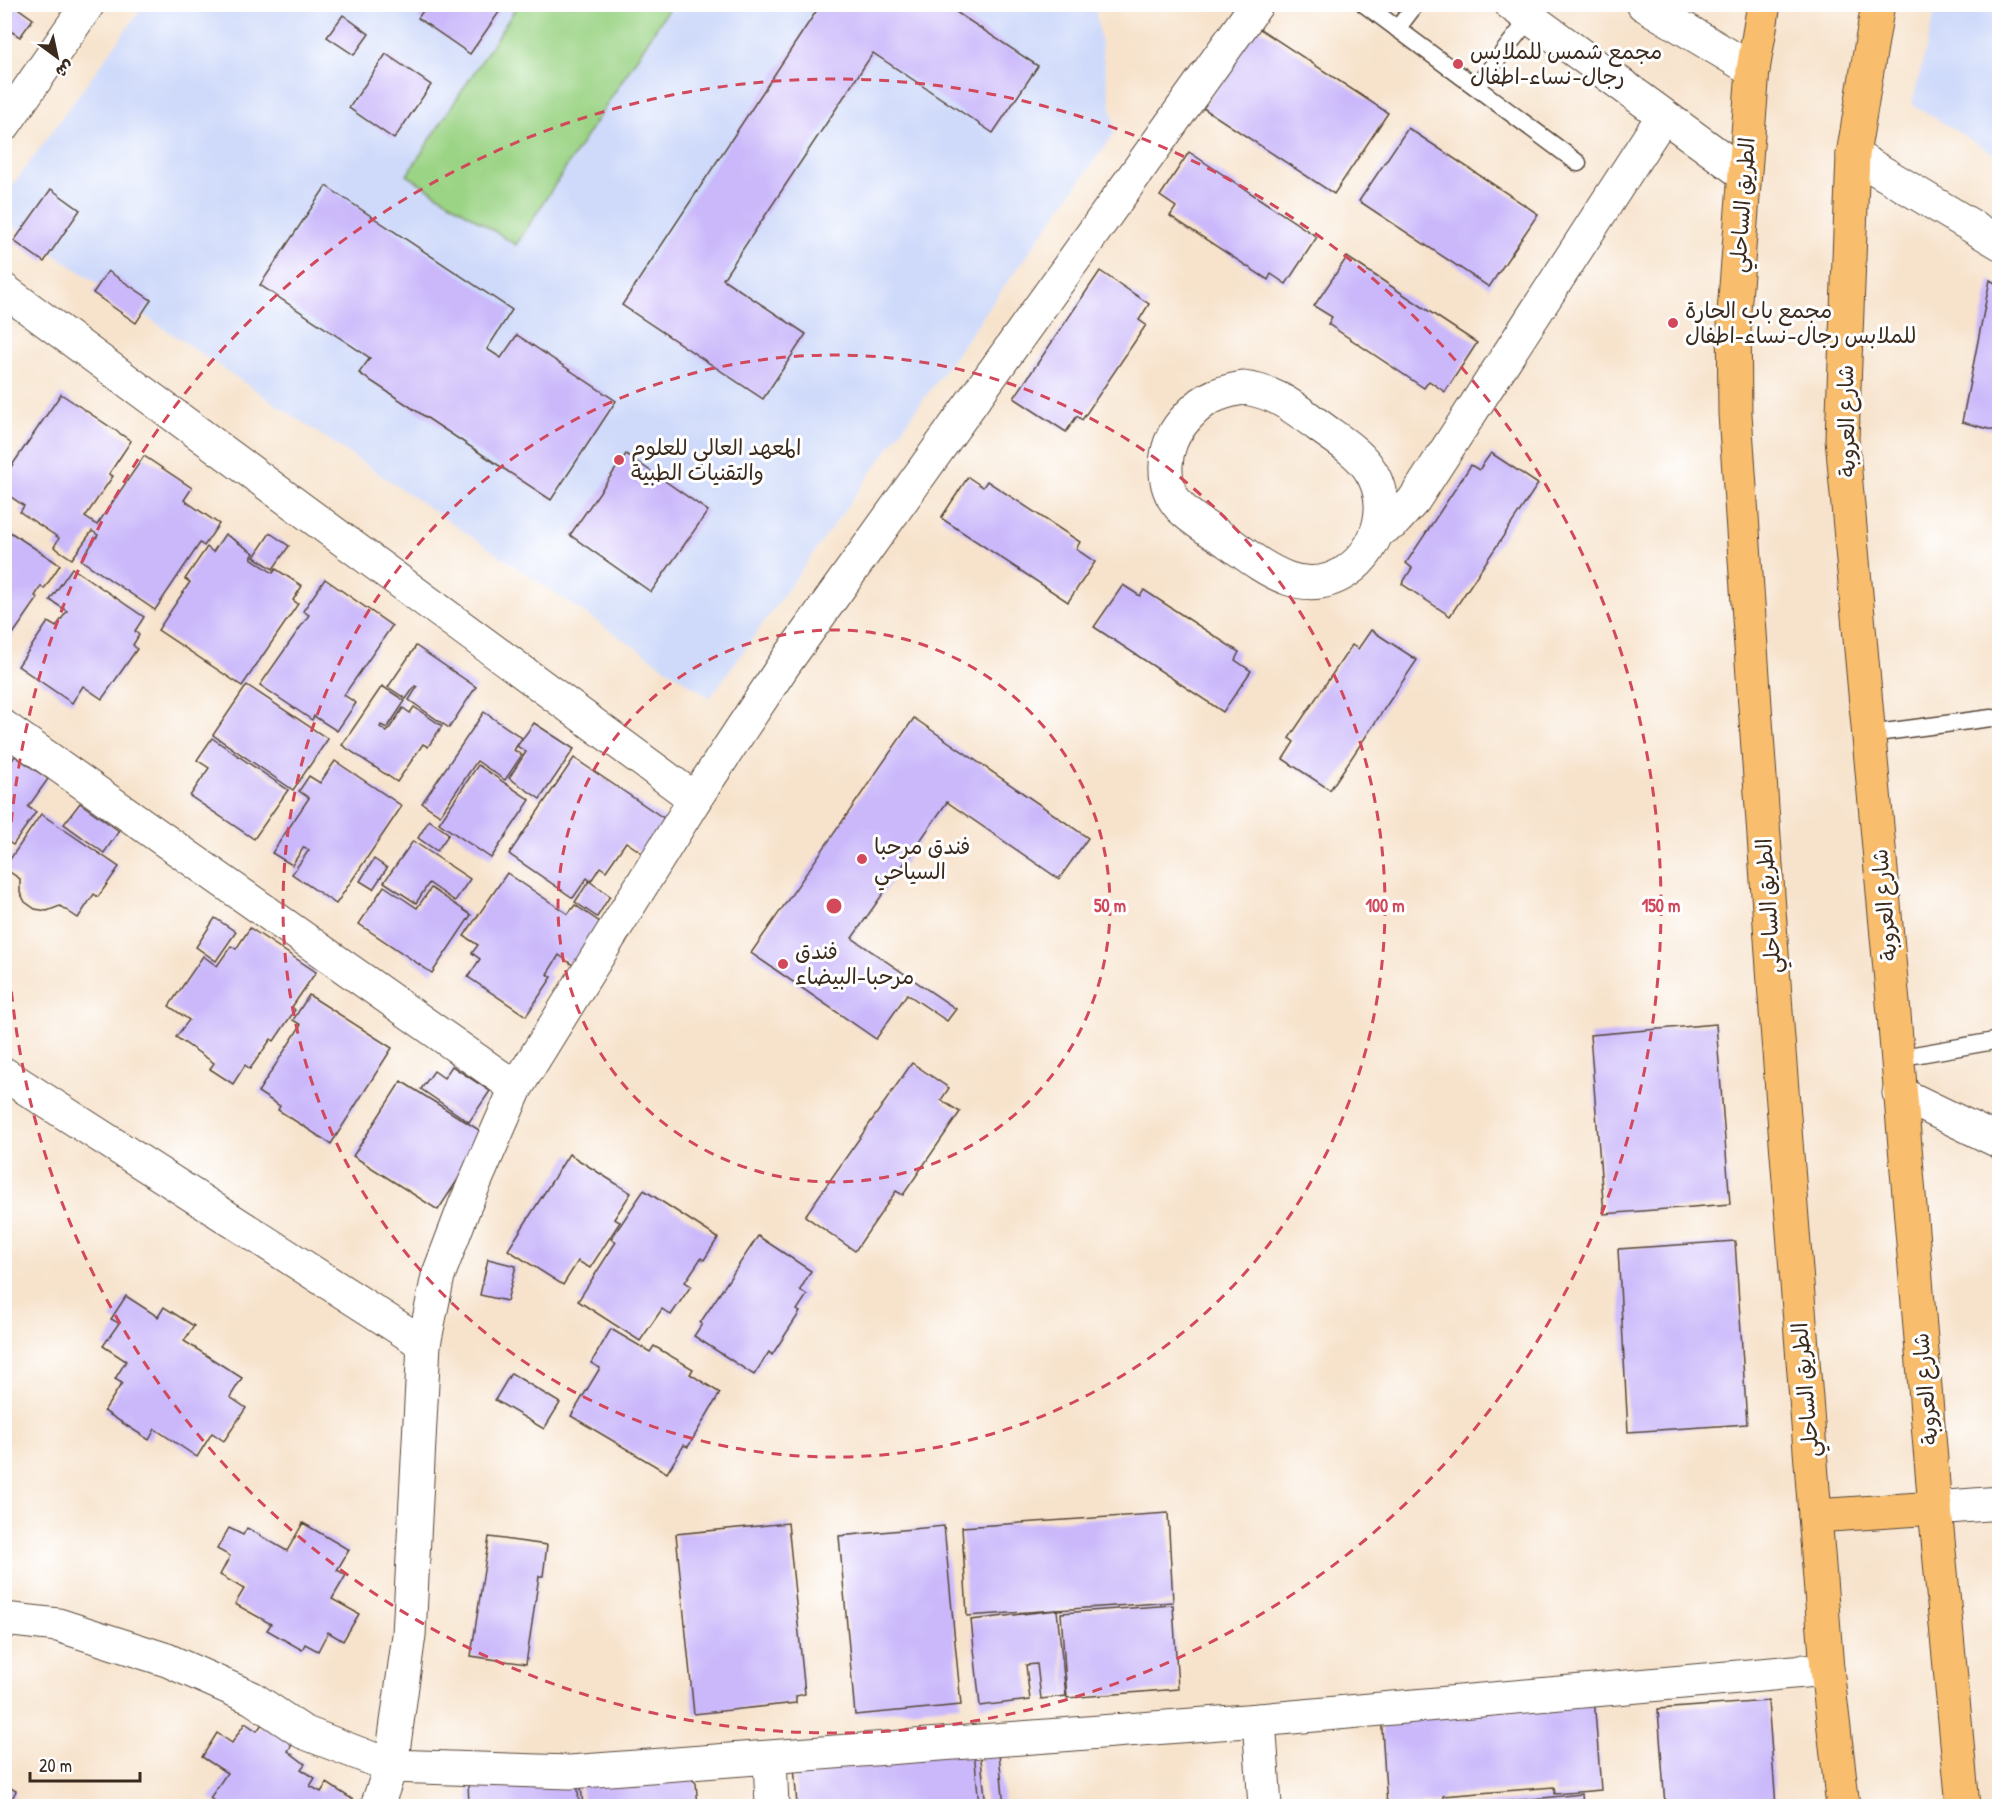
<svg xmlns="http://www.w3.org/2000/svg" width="2004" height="1811" font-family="'Patrick Hand','Playpen Sans Arabic',sans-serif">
	<rect width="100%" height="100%" fill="#fff"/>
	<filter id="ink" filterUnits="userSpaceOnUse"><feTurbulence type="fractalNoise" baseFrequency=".0167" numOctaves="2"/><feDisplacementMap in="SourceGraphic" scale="12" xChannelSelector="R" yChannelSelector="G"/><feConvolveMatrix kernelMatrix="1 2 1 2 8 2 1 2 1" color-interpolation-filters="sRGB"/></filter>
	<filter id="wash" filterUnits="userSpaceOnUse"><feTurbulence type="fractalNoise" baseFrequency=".008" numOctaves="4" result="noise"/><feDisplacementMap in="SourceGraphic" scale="24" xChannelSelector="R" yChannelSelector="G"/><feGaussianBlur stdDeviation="1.35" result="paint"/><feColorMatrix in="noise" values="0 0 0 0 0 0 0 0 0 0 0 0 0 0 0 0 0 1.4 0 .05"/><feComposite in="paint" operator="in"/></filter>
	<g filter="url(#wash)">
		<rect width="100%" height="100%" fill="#f7e3cc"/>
		<g fill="#cfdafa">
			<polygon points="144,5 1095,5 1115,132 710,698 5,221 5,196"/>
			<polygon points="1937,5 1999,5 1999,157 1912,104"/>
		</g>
		<polygon fill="#9cd486" stroke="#6c7f52" stroke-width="1.5" points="518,5 671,5 516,245 407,175"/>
		<g id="blocks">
			<g fill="#cab8fa">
				<polygon points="4,4 12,4 33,19 20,37 4,27"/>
				<polygon points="821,4 944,4 1038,66 993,133 873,53 723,279 806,334 763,399 622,305"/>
				<polygon points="427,5 504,5 470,54 418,18"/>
				<polygon points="343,15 369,34 354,55 327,37"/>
				<polygon points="1257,27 1388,113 1334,194 1203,108"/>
				<polygon points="386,54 431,85 394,139 349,108"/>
				<polygon points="1408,128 1538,214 1489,287 1359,201"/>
				<polygon points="1189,152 1317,237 1286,284 1271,274 1268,280 1170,216 1176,207 1160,196"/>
				<polygon points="326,186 512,310 487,349 501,358 517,335 616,401 551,500 359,373 370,358 260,285"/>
				<polygon points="51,189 80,210 44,262 14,241"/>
				<polygon points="1347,257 1477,343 1445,392 1429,381 1424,388 1328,324 1332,317 1314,306"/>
				<polygon points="108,271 151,300 136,323 93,293"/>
				<polygon points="1100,271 1149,304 1139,320 1146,325 1082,420 1077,416 1066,432 1014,398"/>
				<polygon points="1990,280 2000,286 2000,432 1962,422"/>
				<polygon points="61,394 131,441 109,474 113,476 85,517 97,525 144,456 192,488 184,500 219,524 204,546 200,543 155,610 81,560 98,535 92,531 72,559 54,547 59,538 20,512 24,506 4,492 4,477"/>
				<polygon points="1491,453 1538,484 1450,616 1402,584 1412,568 1406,563 1471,465 1479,470"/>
				<polygon points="626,454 708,511 651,592 570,535"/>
				<polygon points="968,477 983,487 987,481 1080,542 1076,549 1095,562 1068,602 941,518"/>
				<polygon points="4,528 60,565 44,589 41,586 35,596 38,598 4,647"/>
				<polygon points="270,533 289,546 273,569 254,557"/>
				<polygon points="225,534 254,553 251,558 273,573 276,569 302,586 293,600 298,604 242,686 158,630 190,582 185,579 207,547 213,552"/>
				<polygon points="72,568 144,617 135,631 139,635 133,645 137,649 102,699 83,686 72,703 18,666 48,622 56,627 67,611 50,600"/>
				<polygon points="325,579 392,626 344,695 356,703 337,731 314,716 312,720 260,685 309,615 303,611"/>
				<polygon points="1123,585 1140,596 1144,590 1239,652 1235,660 1251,671 1223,712 1094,627"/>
				<polygon points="1371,630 1417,660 1330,790 1283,759 1294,742 1289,738 1352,645 1358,649"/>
				<polygon points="416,646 476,687 449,728 409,700 417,687 415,686 406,699 388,687"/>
				<polygon points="247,685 328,739 293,790 213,735"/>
				<polygon points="382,686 405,701 387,728 381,725 380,727 387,732 403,708 410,713 414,707 442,726 428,747 423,744 397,782 342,745"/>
				<polygon points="484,712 522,738 514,750 522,755 505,780 477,761 440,815 422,803"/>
				<polygon points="914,718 1088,838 1059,879 947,802 852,938 956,1009 947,1021 907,994 876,1039 751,953"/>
				<polygon points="534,723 574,749 540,799 509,778 526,752 517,746"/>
				<polygon points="212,738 288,790 254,839 190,796 209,768 197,760"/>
				<polygon points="15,756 48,779 28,807 36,812 13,845 4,839 4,772"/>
				<polygon points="574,758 668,821 648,857 626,842 606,871 600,867 591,881 587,878 573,898 509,854"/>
				<polygon points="335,761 402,806 336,904 292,874 309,850 304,847 292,865 272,853 309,798 299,791 309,776 320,783"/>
				<polygon points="478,765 530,800 491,858 439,823"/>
				<polygon points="80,803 119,831 104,853 64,824"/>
				<polygon points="41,814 119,867 98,897 94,894 78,918 60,906 47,911 35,909 25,902 20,892 20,879 4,868"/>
				<polygon points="429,820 449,834 437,851 418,838"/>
				<polygon points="413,841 470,879 455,901 429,883 416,903 384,882"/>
				<polygon points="374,859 387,868 373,889 360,881"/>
				<polygon points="507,873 568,914 575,905 607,927 578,969 559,955 547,974 552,977 526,1016 468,977 480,959 472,953 478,945 464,936"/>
				<polygon points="589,881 610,896 597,917 575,902"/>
				<polygon points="384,886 417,908 431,888 471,915 432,973 359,924"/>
				<polygon points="215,918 236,932 216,961 196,947"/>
				<polygon points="250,928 316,972 292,1007 295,1010 274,1041 271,1039 250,1069 245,1065 233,1084 210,1069 214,1063 176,1037 189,1020 169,1006 203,956 217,966 231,946 236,949"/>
				<polygon points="309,995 392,1048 331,1144 278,1110 280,1106 258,1092 301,1025 293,1020"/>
				<polygon points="1716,1024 1730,1204 1604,1214 1590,1035"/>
				<polygon points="912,1063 949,1088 941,1100 960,1112 903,1195 896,1191 855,1251 805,1216"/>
				<polygon points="452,1066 490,1091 469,1122 421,1089 434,1071 444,1078"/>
				<polygon points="401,1081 487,1135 438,1210 353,1156"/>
				<polygon points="569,1154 631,1193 614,1219 620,1222 590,1268 578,1261 563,1285 508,1250"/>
				<polygon points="644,1190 718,1238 704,1260 701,1258 685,1282 691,1286 671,1315 662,1309 640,1341 578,1301 616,1242 611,1239"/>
				<polygon points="758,1236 811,1271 800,1290 807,1295 797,1310 800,1312 772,1355 769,1352 754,1375 694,1336 702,1324 700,1323"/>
				<polygon points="1735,1241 1747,1424 1628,1432 1618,1249"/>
				<polygon points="488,1259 516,1266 507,1301 480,1295"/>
				<polygon points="126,1296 158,1317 164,1307 194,1326 184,1341 242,1378 230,1397 246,1408 224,1441 212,1433 197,1457 155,1429 149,1440 104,1411 122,1383 115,1379 126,1361 103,1346 119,1323 111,1319"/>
				<polygon points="611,1329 650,1352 654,1346 693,1369 690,1374 720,1393 688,1447 684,1445 667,1473 571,1416 600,1368 591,1363"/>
				<polygon points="511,1373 560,1403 544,1429 495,1400"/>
				<polygon points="1168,1513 1173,1602 967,1616 962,1527"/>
				<polygon points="303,1523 349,1550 337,1570 346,1575 332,1599 359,1614 343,1641 328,1632 318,1651 305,1644 302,1650 267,1630 271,1624 235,1604 244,1589 220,1575 230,1556 217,1549 229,1528 243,1535 247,1528 287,1551"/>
				<polygon points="788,1523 805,1694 796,1696 796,1703 694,1714 676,1534"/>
				<polygon points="944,1526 961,1705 855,1715 839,1536"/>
				<polygon points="489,1537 547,1545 543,1576 539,1576 526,1664 471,1656"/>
				<polygon points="1173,1605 1178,1689 1067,1698 1061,1613"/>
				<polygon points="1057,1610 1066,1696 1041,1699 1037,1664 1026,1665 1030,1700 980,1706 971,1620"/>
				<polygon points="1594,1697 1601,1790 1555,1794 1554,1787 1443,1796 1443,1802 1387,1806 1381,1714"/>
				<polygon points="1768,1701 1776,1806 1665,1806 1658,1709"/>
				<polygon points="245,1723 257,1731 262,1724 293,1743 288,1751 305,1764 301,1769 315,1778 310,1786 321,1792 327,1783 355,1801 351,1806 219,1806 220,1805 210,1798 227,1773 202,1757 217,1733 232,1743"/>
				<polygon points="998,1743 1004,1806 986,1806 980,1750"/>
				<polygon points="974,1750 979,1806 797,1806 794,1765"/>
				<polygon points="678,1767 696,1783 698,1806 583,1806 580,1777"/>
				<polygon points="577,1775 579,1806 469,1806 468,1782"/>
				<polygon points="4,1784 16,1791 8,1806 4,1806"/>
				<polygon points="1582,1794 1583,1806 1473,1806 1473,1805"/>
			</g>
		</g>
	</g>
	<g filter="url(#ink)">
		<use href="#blocks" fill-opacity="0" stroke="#574638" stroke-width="1.5"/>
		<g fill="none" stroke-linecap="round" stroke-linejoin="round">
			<g stroke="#574638" stroke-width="19">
				<g id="service">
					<polyline points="1364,4 1578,163"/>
					<polyline points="1397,29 1416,4"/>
					<polyline points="1476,87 1529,19"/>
					<polyline points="1869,734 1991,718 2000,719"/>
					<polyline points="1897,1058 2000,1040"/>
				</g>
			</g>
			<g stroke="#574638" stroke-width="35">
				<g id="minor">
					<polyline points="4,125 88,4"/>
					<polyline points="4,290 695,799"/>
					<path d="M1243,388C1276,392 1293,407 1319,426C1335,438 1356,450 1368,467C1393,502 1380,548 1347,571C1303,601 1263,567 1228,542C1212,531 1193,521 1180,507C1159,484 1163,446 1182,423C1201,400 1214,393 1243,388Z"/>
					<polyline points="1378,531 1394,522 1414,500 1663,116"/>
					<polyline points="4,727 516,1088"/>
					<polyline points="4,1074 424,1344"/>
					<polyline points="1899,1093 2000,1142"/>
					<polyline points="1935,1508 2000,1503"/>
					<polyline points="4,1619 58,1625 167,1660 252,1698 303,1732 391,1766 570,1772 1259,1720 1827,1669"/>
					<polyline points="1259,1720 1265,1806"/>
					<polyline points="770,1758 772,1806"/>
					<polyline points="377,1806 391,1766 409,1635 424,1344 438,1276 465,1205 516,1088 695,799 783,666 1257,4"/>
				</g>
			</g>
			<g stroke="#574638" stroke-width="35">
				<g id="tertiary">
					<polyline points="1511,4 1744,174"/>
					<polyline points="1643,4 1753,70"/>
					<polyline points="1853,155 2000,243"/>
				</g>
			</g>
			<g stroke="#574638" stroke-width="35">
				<g id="trunk">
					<polyline points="1764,4 1753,70 1734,312 1735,414 1777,1026 1827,1669 1843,1806"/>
					<polyline points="1878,4 1853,155 1842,439 1894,1014 1935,1508 1963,1806"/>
					<polyline points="1815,1516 1935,1508"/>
				</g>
			</g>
			<use href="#service" stroke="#fff" stroke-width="16"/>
			<use href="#minor" stroke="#fff" stroke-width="33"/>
			<use href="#tertiary" stroke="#fff" stroke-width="33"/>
			<use href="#trunk" stroke="#f9be6d" stroke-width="33"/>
		</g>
	</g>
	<g fill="none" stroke="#d1495b" stroke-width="3" stroke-dasharray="10 8">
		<circle cx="834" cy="906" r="276"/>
		<circle cx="834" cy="906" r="551"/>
		<circle cx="834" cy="906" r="827"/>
	</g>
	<g fill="#d1495b" stroke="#fff" stroke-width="2">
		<circle cx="1458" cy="64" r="6"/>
		<circle cx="1673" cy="323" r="6"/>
		<circle cx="619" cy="460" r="6"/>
		<circle cx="862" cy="859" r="6"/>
		<circle cx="783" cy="964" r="6"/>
	</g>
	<g text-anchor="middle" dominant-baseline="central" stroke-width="6" stroke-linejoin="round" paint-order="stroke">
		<g font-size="22" fill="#3b2a1e" stroke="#fff" text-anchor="start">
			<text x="1470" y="51">مجمع شمس للملابس<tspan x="1470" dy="25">رجال-نساء-اطفال</tspan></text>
			<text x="1685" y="310">مجمع باب الحارة<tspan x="1685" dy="25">للملابس رجال-نساء-اطفال</tspan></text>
			<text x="631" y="447">المعهد العالي للعلوم<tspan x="631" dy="25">والتقنيات الطبية</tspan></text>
			<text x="874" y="846">فندق مرحبا<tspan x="874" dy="25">السياحي</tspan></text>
			<text x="795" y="951">فندق<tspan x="795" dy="25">مرحبا-البيضاء</tspan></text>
		</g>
		<g font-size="22" fill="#3b2a1e" stroke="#fff">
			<text transform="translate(1742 205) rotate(-86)">الطريق الساحلي</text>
			<text transform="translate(1846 421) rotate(-91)">شارع العروبة</text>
			<text transform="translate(1884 905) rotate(-95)">شارع العروبة</text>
			<text transform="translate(1768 906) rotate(-94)">الطريق الساحلي</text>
			<text transform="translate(1925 1389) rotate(-95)">شارع العروبة</text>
			<text transform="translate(1805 1390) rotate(-95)">الطريق الساحلي</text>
		</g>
	</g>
	<circle cx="834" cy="906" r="9" fill="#d1495b" stroke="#fff" stroke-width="3"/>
	<g font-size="18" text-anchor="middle" font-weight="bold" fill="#d1495b" stroke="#fff" stroke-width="6" stroke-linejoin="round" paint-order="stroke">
		<text x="1110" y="912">50 m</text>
		<text x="1385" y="912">100 m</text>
		<text x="1661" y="912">150 m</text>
	</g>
	<rect width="2004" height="1811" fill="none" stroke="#fff" stroke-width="24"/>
	<g transform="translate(57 57) rotate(147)" stroke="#ffffff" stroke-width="4.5" paint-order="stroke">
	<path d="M0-4.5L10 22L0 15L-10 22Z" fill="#3b2a1e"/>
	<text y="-9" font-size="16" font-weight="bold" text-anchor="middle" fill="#3b2a1e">ش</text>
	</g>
	<path d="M30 1772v9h110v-9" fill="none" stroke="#3b2a1e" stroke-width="3"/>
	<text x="39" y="1772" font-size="18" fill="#3b2a1e" stroke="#ffffff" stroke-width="4.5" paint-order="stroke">20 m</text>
</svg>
